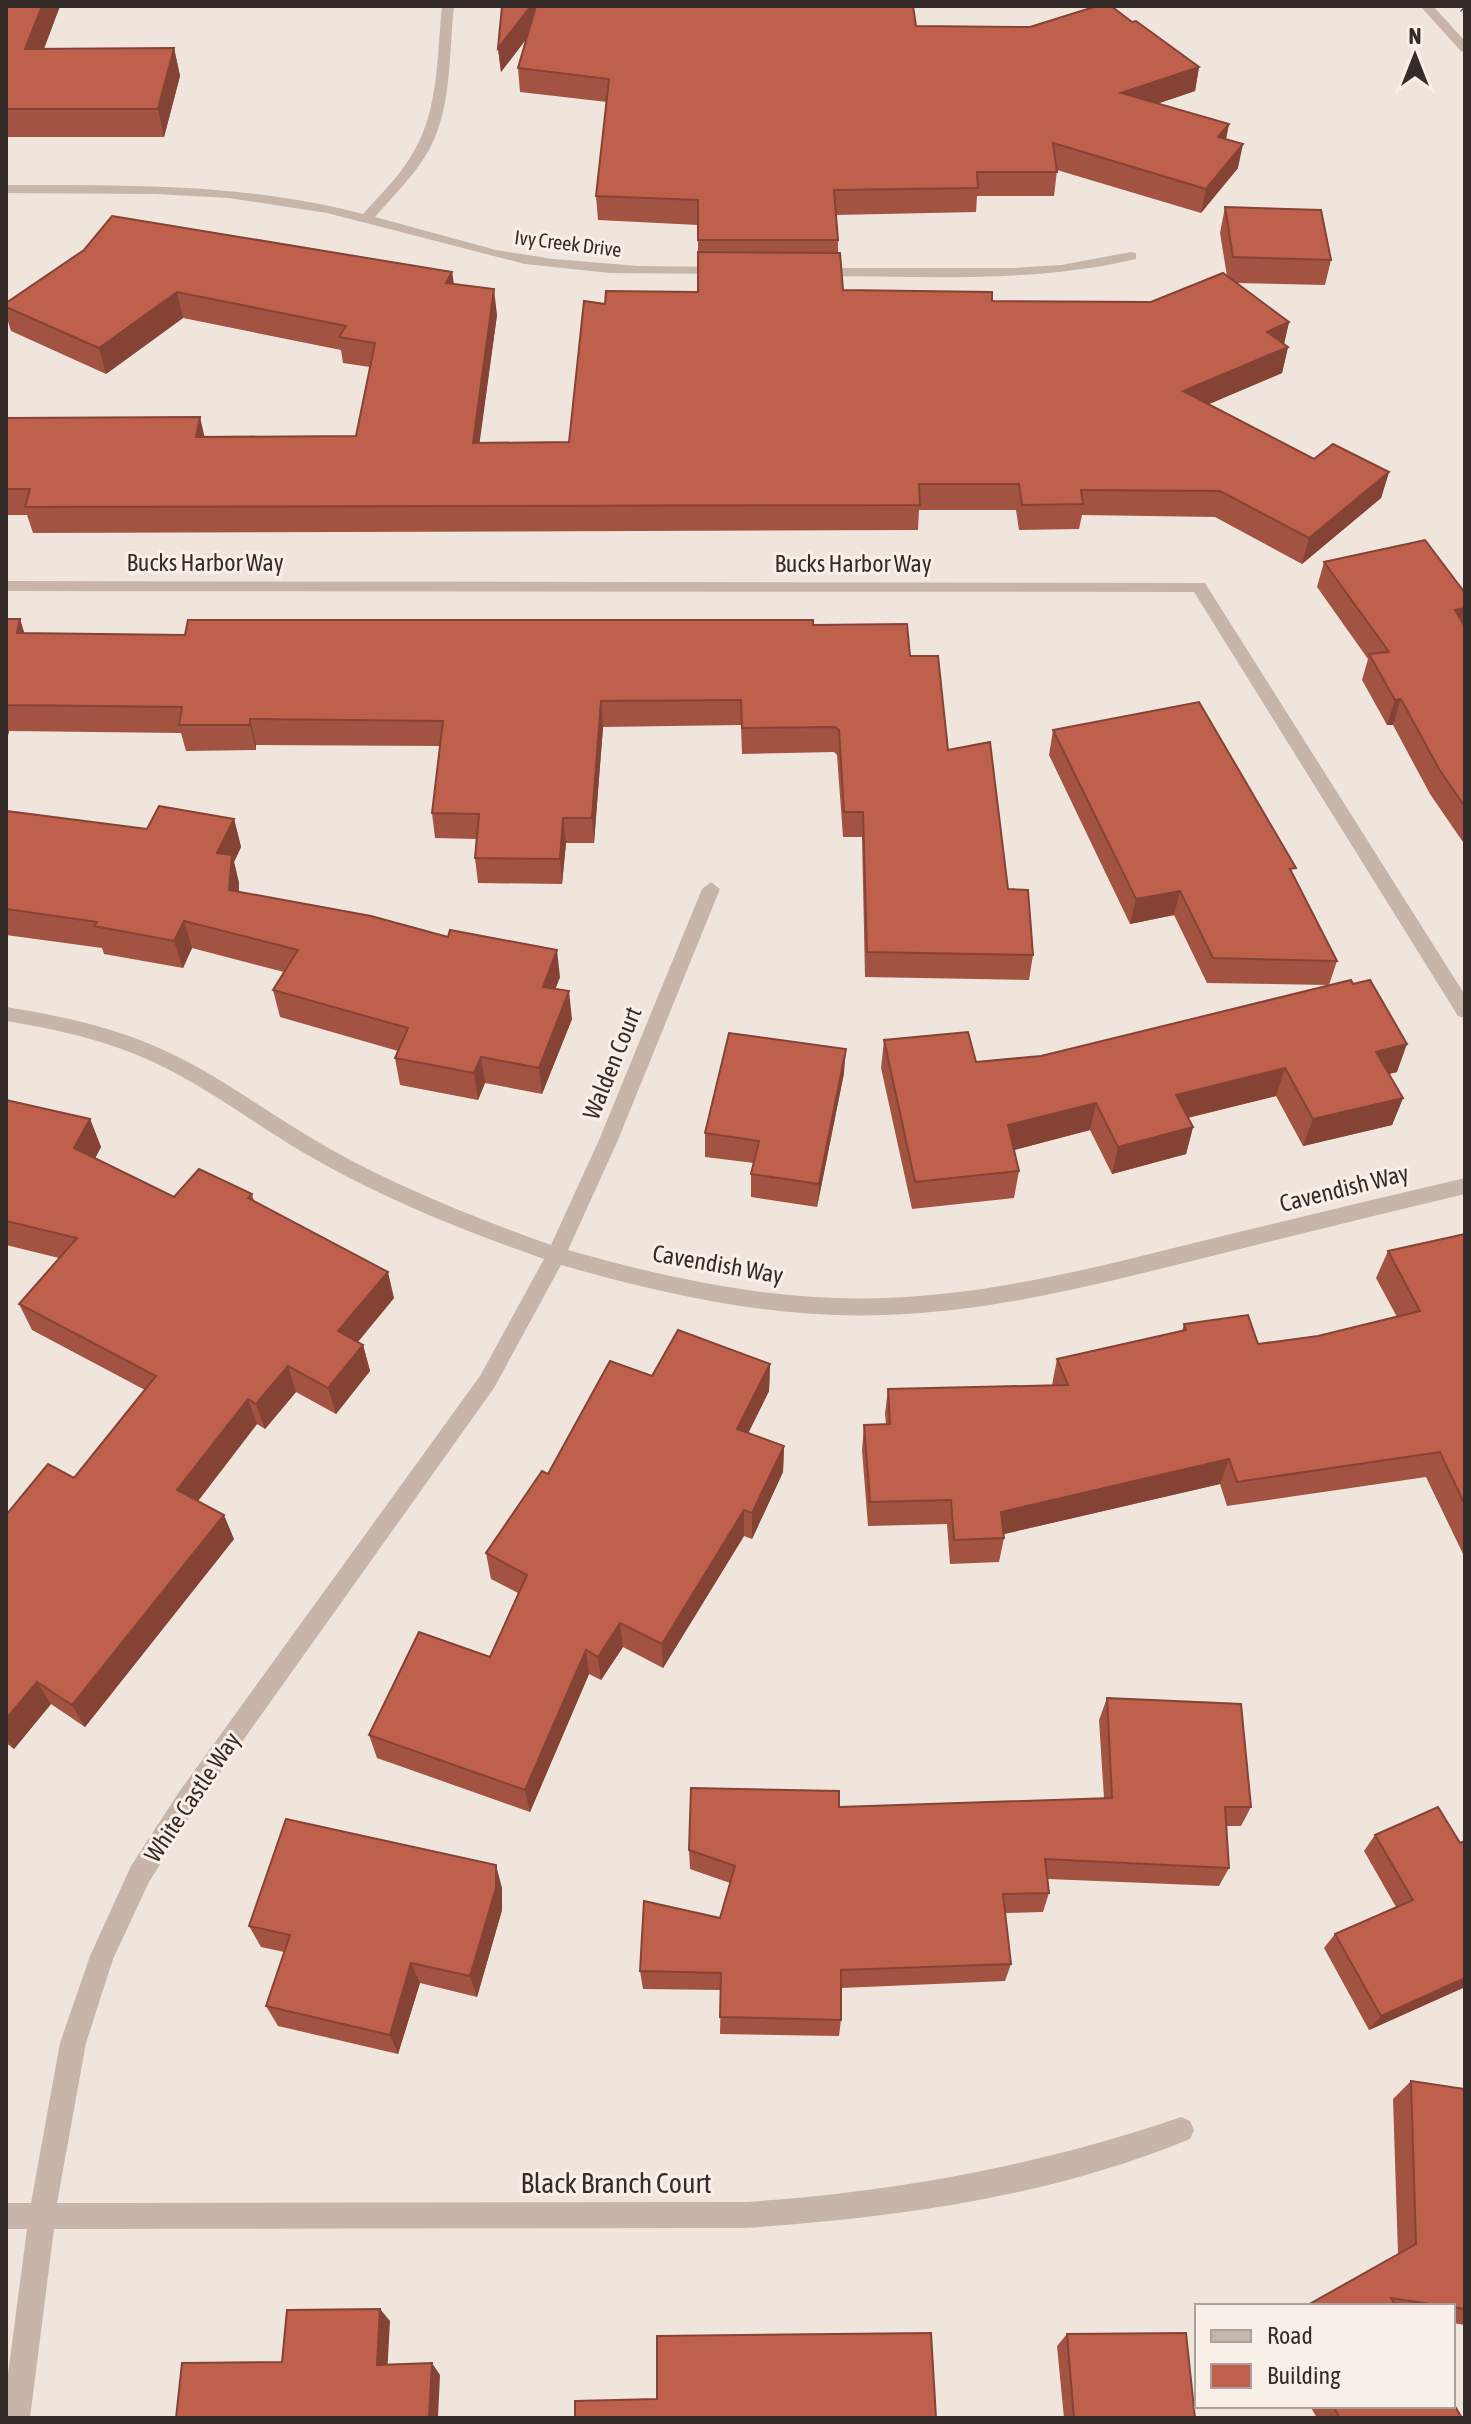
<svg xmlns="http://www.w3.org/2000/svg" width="1471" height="2424" font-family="'Asap Condensed',sans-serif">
	<rect width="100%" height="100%" fill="#f0e5dc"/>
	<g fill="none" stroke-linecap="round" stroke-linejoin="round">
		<polygon fill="#c8b5a9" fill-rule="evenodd" points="1420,6 1433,6 1465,41 1465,52 1461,51"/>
		<g fill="#c8b5a9" fill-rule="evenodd">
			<path d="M442,6H454C449,52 452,106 430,148C416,174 394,195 375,217L496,250L553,259L639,266L725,267L732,271L730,274L610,273L525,264L327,213L229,198L155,194L6,193V185C126,185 246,183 363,214C381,194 401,175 414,151C439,109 437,53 442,6Z"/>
			<path d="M1131,252L1136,253V259C1030,284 921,276 813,276L806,272L813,268H1014L1061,265Z"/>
			<polygon points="6,581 1205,583 1465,995 1465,1018 1458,1016 1194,592 6,591"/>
			<path d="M711,882L720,889L618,1140L568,1250C670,1279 778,1302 885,1298C991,1294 1091,1269 1194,1243C1284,1221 1375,1199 1465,1178V1194C1373,1216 1280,1239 1188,1262C1087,1287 988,1312 884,1315C774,1319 666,1295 561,1265L494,1388L195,1808L149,1882L113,1959L86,2043L57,2203L745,2202C895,2192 1038,2166 1181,2117L1190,2121L1194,2130L1190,2139C1050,2197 895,2218 745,2228L54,2229L30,2418H6V2389L27,2229H6V2203H31L60,2043L90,1956L131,1866L179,1792L480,1376L544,1259C467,1232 391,1202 320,1162C263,1131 212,1089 153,1062C106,1040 56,1029 6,1021V1007C62,1016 119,1028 170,1053C227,1080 277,1120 332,1150C402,1189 476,1218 551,1245L599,1140L702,889Z"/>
		</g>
		<polyline stroke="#352b28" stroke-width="4" stroke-dasharray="1 4" stroke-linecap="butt" points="1458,6 1465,13"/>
	</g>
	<g fill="#a35341">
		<polygon points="6,6 60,6 44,49 174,48 180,76 164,137 6,137"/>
		<polygon points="502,6 916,26 1030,27 1132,22 1199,67 1195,91 1157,104 1229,124 1226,139 1238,168 1201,213 1057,170 1054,196 977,196 976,212 836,215 838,240 838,253 843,290 992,301 1151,302 1227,276 1220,233 1225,207 1331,260 1325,285 1236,283 1289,322 1284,344 1288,347 1282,373 1208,404 1314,459 1389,472 1381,498 1302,564 1215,517 1082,515 1079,529 1019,530 1016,510 919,510 918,530 33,533 27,515 6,515 6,418 204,437 356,436 370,367 343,363 341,350 183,318 106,374 11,331 6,315 6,303 452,272 454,284 497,315 479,443 569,442 605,304 698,292 698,225 598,220 596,196 607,102 520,92 518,68 527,38 501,72 498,48"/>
		<polygon points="1324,562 1465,593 1465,845 1430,794 1393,725 1387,725 1362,680 1368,659 1317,587"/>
		<polygon points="6,619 25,633 185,635 813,625 910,656 948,750 1008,889 1033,955 1029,980 865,977 862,837 843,837 837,755 834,752 742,754 741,725 603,727 594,843 566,843 562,884 478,883 475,858 476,839 435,838 432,813 440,746 256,745 256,750 186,751 181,733 9,731 6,744"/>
		<polygon points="1053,730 1293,876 1337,961 1329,985 1207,983 1174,915 1130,924 1049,755"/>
		<polygon points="6,811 147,829 234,819 241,847 234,862 239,883 239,892 560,977 555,989 572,1019 542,1094 485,1083 478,1100 400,1085 395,1058 398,1051 280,1017 273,990 284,972 192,948 183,968 104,954 102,948 6,935"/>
		<polygon points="884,1040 976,1062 1041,1056 1397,1072 1389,1074 1403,1098 1392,1125 1303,1146 1276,1096 1188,1118 1193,1127 1186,1154 1112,1174 1090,1130 1014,1150 1019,1171 1014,1198 912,1209 881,1068"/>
		<polygon points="844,1073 817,1207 751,1197 751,1174 754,1163 705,1157 705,1133"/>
		<polygon points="6,1100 90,1119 101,1147 95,1158 174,1197 252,1194 254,1201 394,1298 358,1342 363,1345 370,1371 336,1414 296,1392 265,1429 257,1424 198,1501 234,1539 85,1727 51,1704 14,1749 6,1743 6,1515 74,1478 145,1390 32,1330 19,1304 59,1258 6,1245"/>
		<polygon points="1465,1234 1465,1558 1426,1477 1227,1506 1220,1484 1003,1534 1004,1538 999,1562 950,1564 947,1524 868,1526 862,1450 864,1425 886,1424 885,1414 888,1389 1052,1385 1057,1359 1182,1331 1184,1324 1258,1344 1318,1336 1397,1317 1376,1278 1388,1251"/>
		<polygon points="770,1364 769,1391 748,1433 784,1446 783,1472 752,1539 744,1536 663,1668 623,1647 601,1680 589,1674 530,1812 377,1758 369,1735 490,1657 518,1593 491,1579 486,1553 548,1474 652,1376"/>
		<polygon points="1107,1698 1251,1807 1241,1826 1226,1826 1229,1868 1219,1886 1048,1879 1049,1893 1043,1912 1005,1913 1011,1964 1005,1981 841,1988 841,2020 839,2036 720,2034 721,1990 643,1989 640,1971 720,1918 730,1883 690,1869 689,1850 839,1807 1104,1798 1099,1720"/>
		<polygon points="1375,1835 1460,1843 1465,1987 1369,2030 1324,1948 1335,1934 1396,1907 1364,1851"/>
		<polygon points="502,1888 502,1910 477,1997 420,1983 398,2054 278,2026 266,2006 284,1952 261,1947 249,1926"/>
		<polygon points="1411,2081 1465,2089 1465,2325 1453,2323 1453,2306 1306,2306 1398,2254 1393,2099"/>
		<polygon points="1067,2334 1195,2418 1064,2418 1057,2346"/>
		<polygon points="1310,2406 1453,2406 1462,2418 1317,2418"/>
	</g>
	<g fill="#854335">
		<polygon points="42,6 60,6 33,77 25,49"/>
		<polygon points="531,6 540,6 541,20 501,72 498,48"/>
		<polygon points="174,48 180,76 164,137 158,109"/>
		<polygon points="1199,67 1195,91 1117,117 1121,93"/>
		<polygon points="1229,124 1224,148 1218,137"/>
		<polygon points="1243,144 1238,168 1201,213 1206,189"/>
		<polygon points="452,272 455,298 446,283"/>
		<polygon points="494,289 497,315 476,469 473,443"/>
		<polygon points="177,292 183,318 106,374 99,348"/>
		<polygon points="1289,322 1283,348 1267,332"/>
		<polygon points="1288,347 1282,373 1179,417 1183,391"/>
		<polygon points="200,417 206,443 196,437"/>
		<polygon points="1389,472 1381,498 1302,564 1309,538"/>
		<polygon points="1465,608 1465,632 1455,610"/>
		<polygon points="20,619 28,644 17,633"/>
		<polygon points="1401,699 1393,725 1387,725 1395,700"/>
		<polygon points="601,701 603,727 594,843 592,818"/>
		<polygon points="250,719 256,745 256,750 250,725"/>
		<polygon points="6,722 9,731 6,744"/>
		<polygon points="563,818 566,843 562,884 560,859"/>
		<polygon points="234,819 241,847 234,862 239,883 236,917 217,853"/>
		<polygon points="1180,891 1174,915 1130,924 1136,899"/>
		<polygon points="184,921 192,948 183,968 174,941"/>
		<polygon points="557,950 560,977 546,1014 543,987"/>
		<polygon points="569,991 572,1019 542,1094 539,1068"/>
		<polygon points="1407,1044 1397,1072 1366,1079 1376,1052"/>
		<polygon points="846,1049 844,1073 817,1207 819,1184"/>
		<polygon points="481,1057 485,1083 478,1100 474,1073"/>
		<polygon points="1285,1068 1276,1096 1169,1122 1176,1095"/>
		<polygon points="1403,1098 1392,1125 1303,1146 1313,1119"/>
		<polygon points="1096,1103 1090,1130 1003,1153 1008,1125"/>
		<polygon points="90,1119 101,1147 86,1176 74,1148"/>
		<polygon points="1193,1127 1186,1154 1112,1174 1118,1147"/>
		<polygon points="388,1272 394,1298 345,1357 338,1331"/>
		<polygon points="363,1345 370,1371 336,1414 328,1388"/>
		<polygon points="770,1364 769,1391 737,1456 737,1429"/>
		<polygon points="288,1366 296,1392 265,1429 256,1404"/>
		<polygon points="248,1399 257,1424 188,1514 177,1490"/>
		<polygon points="784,1446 783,1472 752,1539 752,1513"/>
		<polygon points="1229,1459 1220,1484 996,1536 1001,1512"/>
		<polygon points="744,1510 744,1536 663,1668 662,1644"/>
		<polygon points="224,1515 234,1539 85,1727 72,1705"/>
		<polygon points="620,1623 623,1647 601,1680 598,1657"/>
		<polygon points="586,1650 589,1674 530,1812 525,1790"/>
		<polygon points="37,1682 51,1704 14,1749 6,1737 6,1719"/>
		<polygon points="496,1865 502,1888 502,1910 477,1997 470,1976"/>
		<polygon points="411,1963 420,1983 398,2054 390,2035"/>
		<polygon points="1465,1978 1465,1987 1369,2030 1381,2016"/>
		<polygon points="380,2309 390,2321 387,2376 377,2365"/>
		<polygon points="432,2363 440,2375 438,2418 429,2418"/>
	</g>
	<g fill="#be604c" stroke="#854335" stroke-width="2">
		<polygon points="6,6 42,6 25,49 174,48 158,109 6,109"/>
		<polygon points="502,6 531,6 498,48"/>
		<polygon points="536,6 913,6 916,26 1030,27 1097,6 1111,6 1132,22 1136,21 1199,67 1121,93 1229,124 1218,137 1243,144 1206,189 1053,143 1057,172 977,172 978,188 834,190 838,240 698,240 698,200 596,196 609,79 518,68"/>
		<polygon points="1225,207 1321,210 1331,260 1233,257"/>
		<polygon points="112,216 452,272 446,283 494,289 473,443 569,442 584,301 605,304 606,291 698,292 698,252 840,253 843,290 992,292 992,301 1151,302 1223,273 1289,322 1267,332 1288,347 1183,391 1314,459 1333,444 1389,472 1309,538 1220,491 1081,490 1083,504 1022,505 1019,484 919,484 920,505 25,507 30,489 6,489 6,418 200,417 196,437 356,436 375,343 339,337 346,326 177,292 99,348 6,307 6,303 84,250"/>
		<polygon points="1425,540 1465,593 1465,608 1455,610 1465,627 1465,807 1439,769 1401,699 1395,700 1369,654 1389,652 1324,562"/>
		<polygon points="6,619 20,619 17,633 185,635 188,620 813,620 813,625 907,624 910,656 938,656 948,750 990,742 1008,889 1028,890 1033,955 867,952 863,812 844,812 839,730 835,727 742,728 741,700 601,701 592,818 563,818 560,859 475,858 479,814 432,813 443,721 250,719 250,725 179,725 182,707 6,705"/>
		<polygon points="1199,702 1296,868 1290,869 1337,961 1213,958 1180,891 1136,899 1053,730"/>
		<polygon points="159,806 234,819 217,853 232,855 229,890 371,916 448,937 450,930 557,950 543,987 569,991 539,1068 481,1057 474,1073 395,1058 408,1028 273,990 298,950 184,921 174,941 94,926 97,922 6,909 6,811 147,829"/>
		<polygon points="1351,980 1353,984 1370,980 1407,1044 1376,1052 1403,1098 1313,1119 1285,1068 1176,1095 1193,1127 1118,1147 1096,1103 1008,1125 1019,1171 915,1182 884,1040 968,1032 976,1062 1041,1056"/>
		<polygon points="729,1033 846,1049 819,1184 751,1174 759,1141 705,1133"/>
		<polygon points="6,1100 90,1119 74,1148 174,1197 199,1169 252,1194 248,1198 388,1272 338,1331 363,1345 328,1388 288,1366 256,1404 248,1399 177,1490 224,1515 72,1705 37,1682 6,1719 6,1515 48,1464 74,1478 156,1376 19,1304 77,1238 6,1221"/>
		<polygon points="1465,1234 1465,1505 1440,1452 1237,1482 1229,1459 1001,1512 1004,1538 954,1540 951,1500 870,1502 864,1425 890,1424 888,1389 1068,1385 1057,1359 1186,1330 1184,1324 1248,1315 1258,1344 1318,1336 1420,1311 1388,1251"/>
		<polygon points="678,1330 770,1364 737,1429 784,1446 752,1513 744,1510 662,1644 620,1623 598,1657 586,1650 525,1790 369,1735 419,1632 490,1657 527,1575 486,1553 542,1471 548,1474 610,1361 652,1376"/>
		<polygon points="1107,1698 1241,1704 1251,1807 1225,1807 1229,1868 1045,1859 1049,1893 1003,1894 1011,1964 841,1970 841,2020 720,2017 721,1973 640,1971 644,1901 720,1918 735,1866 689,1850 691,1788 839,1791 839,1807 1112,1798"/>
		<polygon points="1438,1807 1460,1843 1465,1841 1465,1978 1381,2016 1335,1934 1413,1900 1375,1835"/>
		<polygon points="286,1819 496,1865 496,1888 470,1976 411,1963 390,2035 266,2006 290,1935 249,1926"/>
		<polygon points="1411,2081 1465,2089 1465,2309 1453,2307 1453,2306 1443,2306 1391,2298 1396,2306 1306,2306 1416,2244"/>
		<polygon points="380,2309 377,2365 432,2363 429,2418 176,2418 182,2363 282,2362 287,2310"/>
		<polygon points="931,2333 936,2418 575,2418 575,2401 657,2399 657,2336"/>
		<polygon points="1186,2333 1195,2418 1074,2418 1067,2334"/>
		<polygon points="1453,2403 1462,2418 1340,2418 1333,2406 1453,2406"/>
	</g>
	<g text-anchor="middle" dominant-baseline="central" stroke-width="6" stroke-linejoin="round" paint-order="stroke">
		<g font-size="20" fill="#352b28" stroke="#f8f0e8">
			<text transform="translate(568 243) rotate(7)">Ivy Creek Drive</text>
		</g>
		<g font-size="24" fill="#352b28" stroke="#f8f0e8">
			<text x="205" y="562">Bucks Harbor Way</text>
			<text x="853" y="563">Bucks Harbor Way</text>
			<text transform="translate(612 1063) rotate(-68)">Walden Court</text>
			<text transform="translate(1344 1188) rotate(-14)">Cavendish Way</text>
			<text transform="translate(718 1264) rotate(10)">Cavendish Way</text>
			<text transform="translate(192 1797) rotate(-56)">White Castle Way</text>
		</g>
		<g font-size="28" fill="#352b28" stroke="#f8f0e8">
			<text x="616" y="2183">Black Branch Court</text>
		</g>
	</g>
	<rect width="1471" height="2424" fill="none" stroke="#352b28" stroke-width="16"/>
	<rect x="1195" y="2304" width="260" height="104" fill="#f8f0e8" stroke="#aaa19b" stroke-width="2"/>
	<rect x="1211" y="2330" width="40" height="12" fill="#c8b5a9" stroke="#aaa19b" stroke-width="2"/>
	<text x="1267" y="2344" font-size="24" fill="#352b28">Road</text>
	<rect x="1211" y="2364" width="40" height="24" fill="#be604c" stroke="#aaa19b" stroke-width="2"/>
	<text x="1267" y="2384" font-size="24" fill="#352b28">Building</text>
	<g transform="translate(1415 56)" stroke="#f8f0e8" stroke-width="6" paint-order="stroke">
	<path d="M0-6L14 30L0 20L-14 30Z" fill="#352b28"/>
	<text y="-12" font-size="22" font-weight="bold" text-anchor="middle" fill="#352b28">N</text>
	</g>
</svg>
